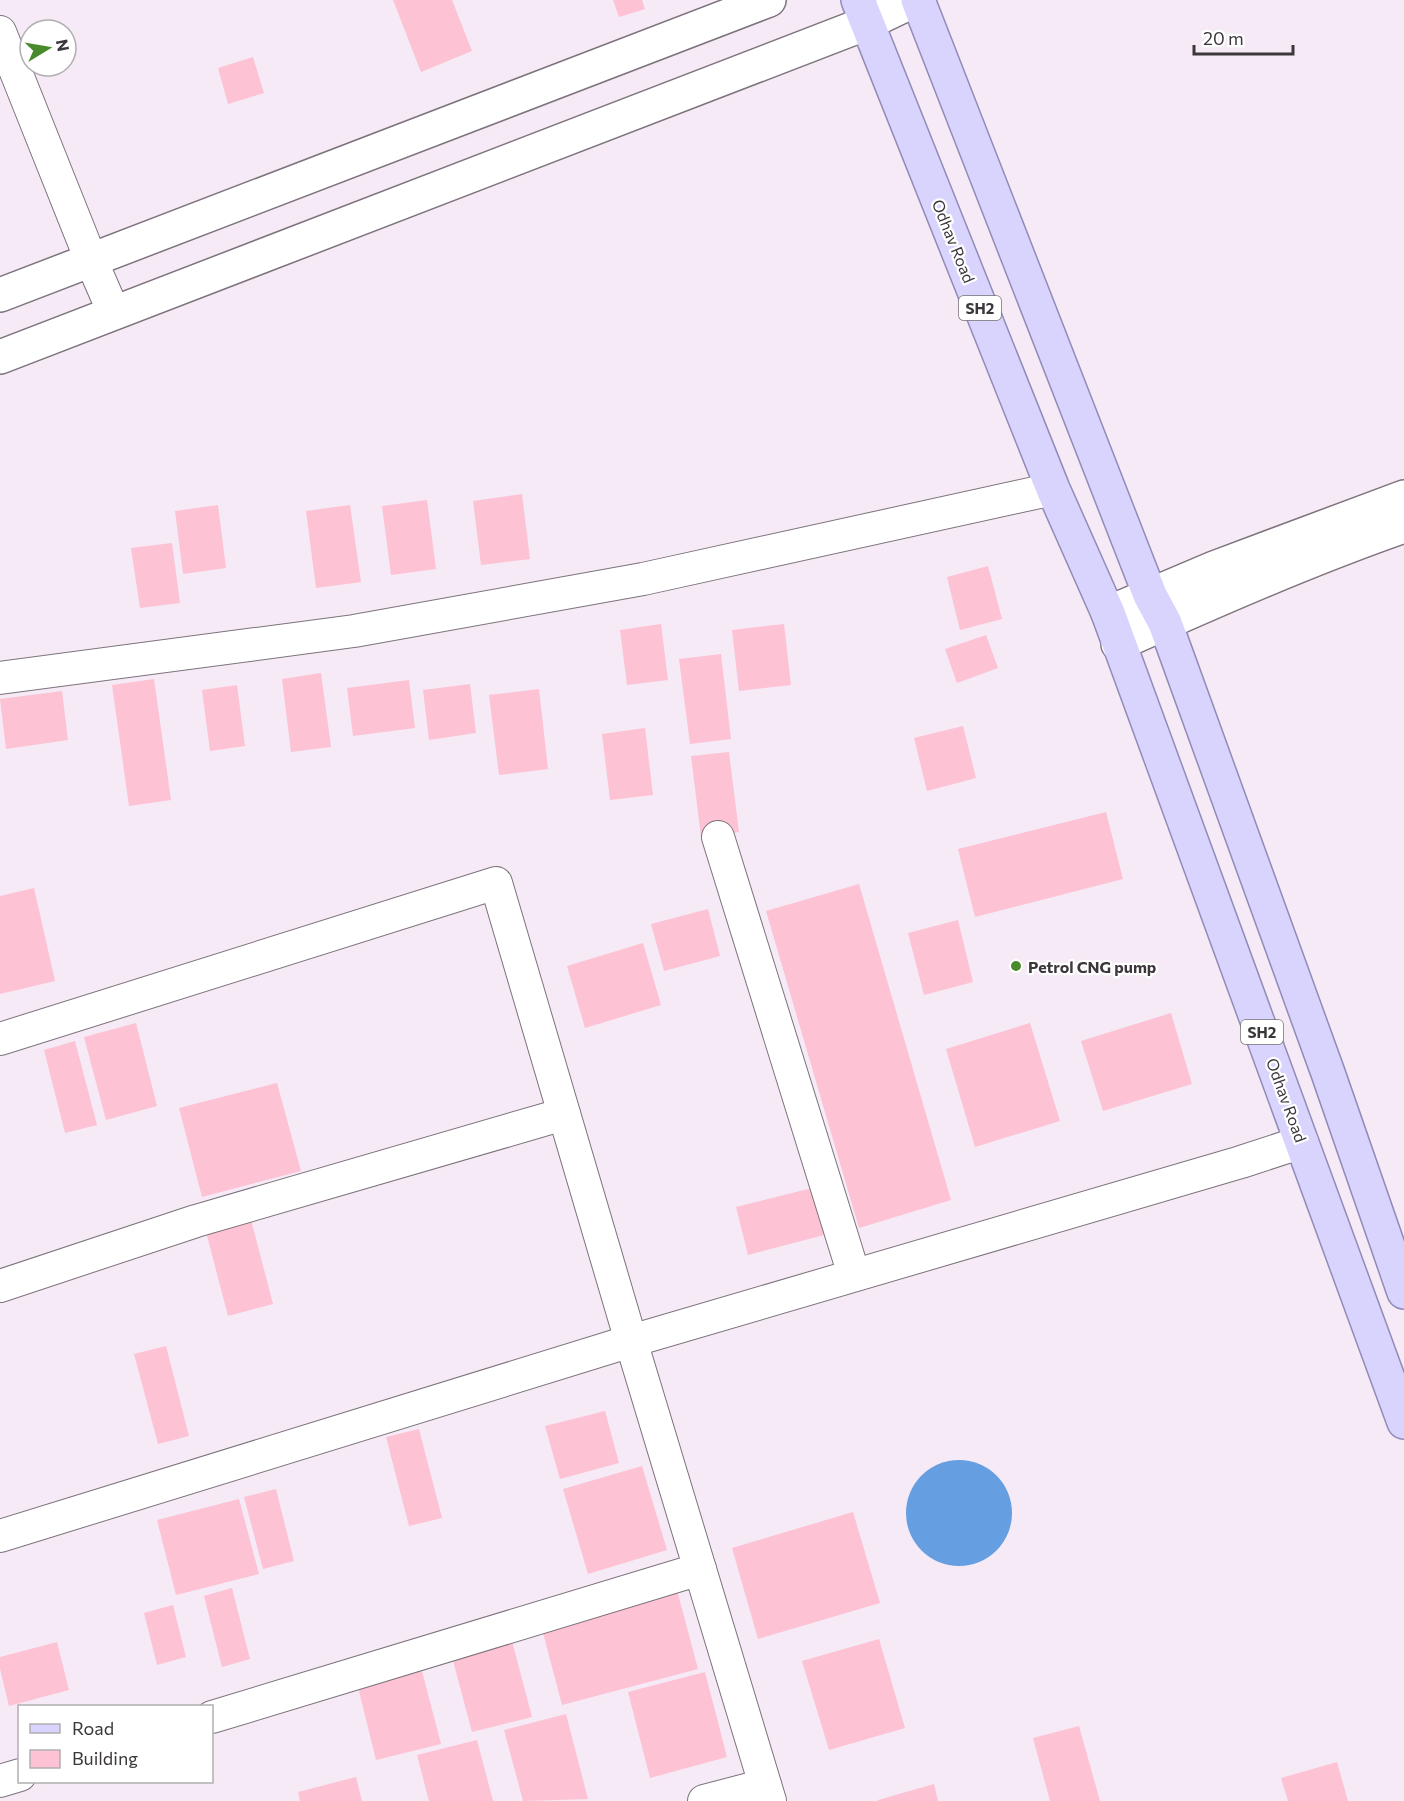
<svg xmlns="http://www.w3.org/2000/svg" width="1404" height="1801" font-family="Commissioner,sans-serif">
	<rect width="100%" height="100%" fill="#f5eaf5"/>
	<circle fill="#669ee2" cx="959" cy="1513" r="53"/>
	<g fill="#fdc2d4">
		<polygon points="393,0 452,0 472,51 421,72"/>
		<polygon points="613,0 642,0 645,9 619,17"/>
		<polygon points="253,57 264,93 228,104 218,68"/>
		<polygon points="522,494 530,559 481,565 473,501"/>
		<polygon points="427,500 436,569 391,575 382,506"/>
		<polygon points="218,505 226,568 183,574 175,511"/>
		<polygon points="350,505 361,582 316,588 306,511"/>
		<polygon points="172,543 180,603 140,608 131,548"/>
		<polygon points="988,566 1002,619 960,630 947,577"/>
		<polygon points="661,624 668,680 627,685 620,630"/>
		<polygon points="784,624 791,685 739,691 732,630"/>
		<polygon points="986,635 998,668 957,683 945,649"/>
		<polygon points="721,654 731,739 690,744 679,659"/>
		<polygon points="321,673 331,747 291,752 282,679"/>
		<polygon points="154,679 171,800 129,806 112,685"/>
		<polygon points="409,680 415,728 353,736 347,688"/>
		<polygon points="470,684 476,733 429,740 423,690"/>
		<polygon points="237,685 245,746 210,751 202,690"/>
		<polygon points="539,689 548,769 499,775 489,695"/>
		<polygon points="62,691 68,740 6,749 0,699"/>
		<polygon points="963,726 976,778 927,791 914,738"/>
		<polygon points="645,728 653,795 610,800 602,734"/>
		<polygon points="729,752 739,832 701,837 691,756"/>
		<polygon points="1106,812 1123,879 975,917 958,849"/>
		<polygon points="859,884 951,1200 859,1228 766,911"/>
		<polygon points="34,888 55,981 0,994 0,896"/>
		<polygon points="708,909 720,956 664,971 651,924"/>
		<polygon points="958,920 973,982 924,995 908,933"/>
		<polygon points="643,943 661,1005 585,1028 567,966"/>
		<polygon points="1171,1013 1192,1084 1103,1111 1081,1041"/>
		<polygon points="136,1023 157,1106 106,1120 84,1037"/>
		<polygon points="1030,1023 1060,1121 975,1147 946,1049"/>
		<polygon points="75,1041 97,1125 65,1133 44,1050"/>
		<polygon points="277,1083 301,1171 202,1197 179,1108"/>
		<polygon points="816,1187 828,1234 748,1255 736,1207"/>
		<polygon points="250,1216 273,1304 228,1316 205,1228"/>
		<polygon points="166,1346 189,1436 158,1444 134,1354"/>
		<polygon points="605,1411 619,1463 560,1479 545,1426"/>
		<polygon points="419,1429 442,1518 409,1526 386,1437"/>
		<polygon points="642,1466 667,1550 588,1574 563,1489"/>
		<polygon points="276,1489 294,1561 263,1569 244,1497"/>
		<polygon points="239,1499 259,1574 176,1595 157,1520"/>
		<polygon points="853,1512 880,1603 758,1639 732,1548"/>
		<polygon points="232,1588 250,1659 222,1667 204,1596"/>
		<polygon points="677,1590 698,1669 562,1705 541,1625"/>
		<polygon points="173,1605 186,1657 157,1665 144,1613"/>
		<polygon points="879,1639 905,1728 829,1750 802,1661"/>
		<polygon points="512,1641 532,1717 472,1732 452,1657"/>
		<polygon points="57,1642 69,1690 9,1706 0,1669 0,1657"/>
		<polygon points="422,1671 441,1744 376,1760 358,1687"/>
		<polygon points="705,1672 727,1757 650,1778 628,1692"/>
		<polygon points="566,1714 588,1799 523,1801 504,1730"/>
		<polygon points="1079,1726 1100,1801 1050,1801 1033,1738"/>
		<polygon points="477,1740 493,1801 429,1801 417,1755"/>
		<polygon points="1337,1762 1348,1801 1288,1801 1281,1778"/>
		<polygon points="356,1777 362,1801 300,1801 298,1792"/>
		<polygon points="934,1784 938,1801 878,1801 878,1800"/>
	</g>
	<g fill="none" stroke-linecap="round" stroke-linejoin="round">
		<g stroke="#7c737c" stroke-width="34">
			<g id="minor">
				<polyline points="0,32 91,260 114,313"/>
				<polyline points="0,678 354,631 643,579 1053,489"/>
				<polyline points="718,837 854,1275"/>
				<polyline points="0,1039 496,883 631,1341 770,1801"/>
				<polyline points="0,1286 196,1221 564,1114"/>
				<polyline points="0,1536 631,1341 1241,1162 1302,1142"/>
				<polyline points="212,1717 700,1569"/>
				<polyline points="0,1781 20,1775"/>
				<polyline points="704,1801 765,1785"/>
			</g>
		</g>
		<g stroke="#7c737c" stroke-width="36">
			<g id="tertiary">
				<polyline points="0,295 769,0"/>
				<polyline points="0,357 867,23 915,0"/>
				<polyline points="1108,613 1214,568 1404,497"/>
				<path d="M1118,644C1212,602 1307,560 1404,526"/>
			</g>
		</g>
		<g stroke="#918bb8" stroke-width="36">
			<g id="primary">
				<polyline points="858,0 1053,489 1108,613 1404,1422"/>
				<polyline points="918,0 1150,595 1165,623 1328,1073 1404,1292"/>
			</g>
		</g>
		<use href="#minor" stroke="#fff" stroke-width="32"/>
		<use href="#tertiary" stroke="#fff" stroke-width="33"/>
		<use href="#primary" stroke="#d9d4fd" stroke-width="33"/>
	</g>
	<circle fill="#488a2c" stroke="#fff" stroke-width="2" cx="1016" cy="966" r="6"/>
	<g text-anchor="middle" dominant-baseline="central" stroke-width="4.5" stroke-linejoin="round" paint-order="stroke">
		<g fill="#fff" stroke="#767376" stroke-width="1.5">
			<rect x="959" y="296" width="42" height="24" rx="4.5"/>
			<rect x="1241" y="1020" width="42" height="24" rx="4.5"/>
		</g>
		<g font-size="15" font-weight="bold" fill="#3b373b">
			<text x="980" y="308">SH2</text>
			<text x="1262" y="1032">SH2</text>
		</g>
		<g font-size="16" fill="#3b373b" stroke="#fff">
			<text transform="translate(954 241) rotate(68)">Odhav Road</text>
			<text transform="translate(1287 1100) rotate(70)">Odhav Road</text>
		</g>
		<g font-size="16" font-weight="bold" fill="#3b373b" stroke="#fff" text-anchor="start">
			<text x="1028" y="966">Petrol CNG pump</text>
		</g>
	</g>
	<rect x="18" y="1705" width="195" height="78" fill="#ffffff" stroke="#b1afb1" stroke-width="1.5"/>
	<rect x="30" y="1724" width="30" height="9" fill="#d9d4fd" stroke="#b1afb1" stroke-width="1.5"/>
	<text x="72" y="1735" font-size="18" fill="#3b373b">Road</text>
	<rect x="30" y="1750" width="30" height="18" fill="#fdc2d4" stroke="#b1afb1" stroke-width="1.5"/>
	<text x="72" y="1765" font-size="18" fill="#3b373b">Building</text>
	<g transform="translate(48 48) rotate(79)"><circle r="28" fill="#ffffff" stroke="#b1afb1" stroke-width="1.5"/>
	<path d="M0-4.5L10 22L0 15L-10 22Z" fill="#488a2c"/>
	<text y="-9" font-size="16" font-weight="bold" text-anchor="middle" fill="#3b373b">N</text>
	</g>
	<path d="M1194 45v9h99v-9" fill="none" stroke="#3b373b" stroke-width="3"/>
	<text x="1203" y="45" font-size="18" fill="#3b373b" stroke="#ffffff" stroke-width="4.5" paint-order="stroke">20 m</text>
</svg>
